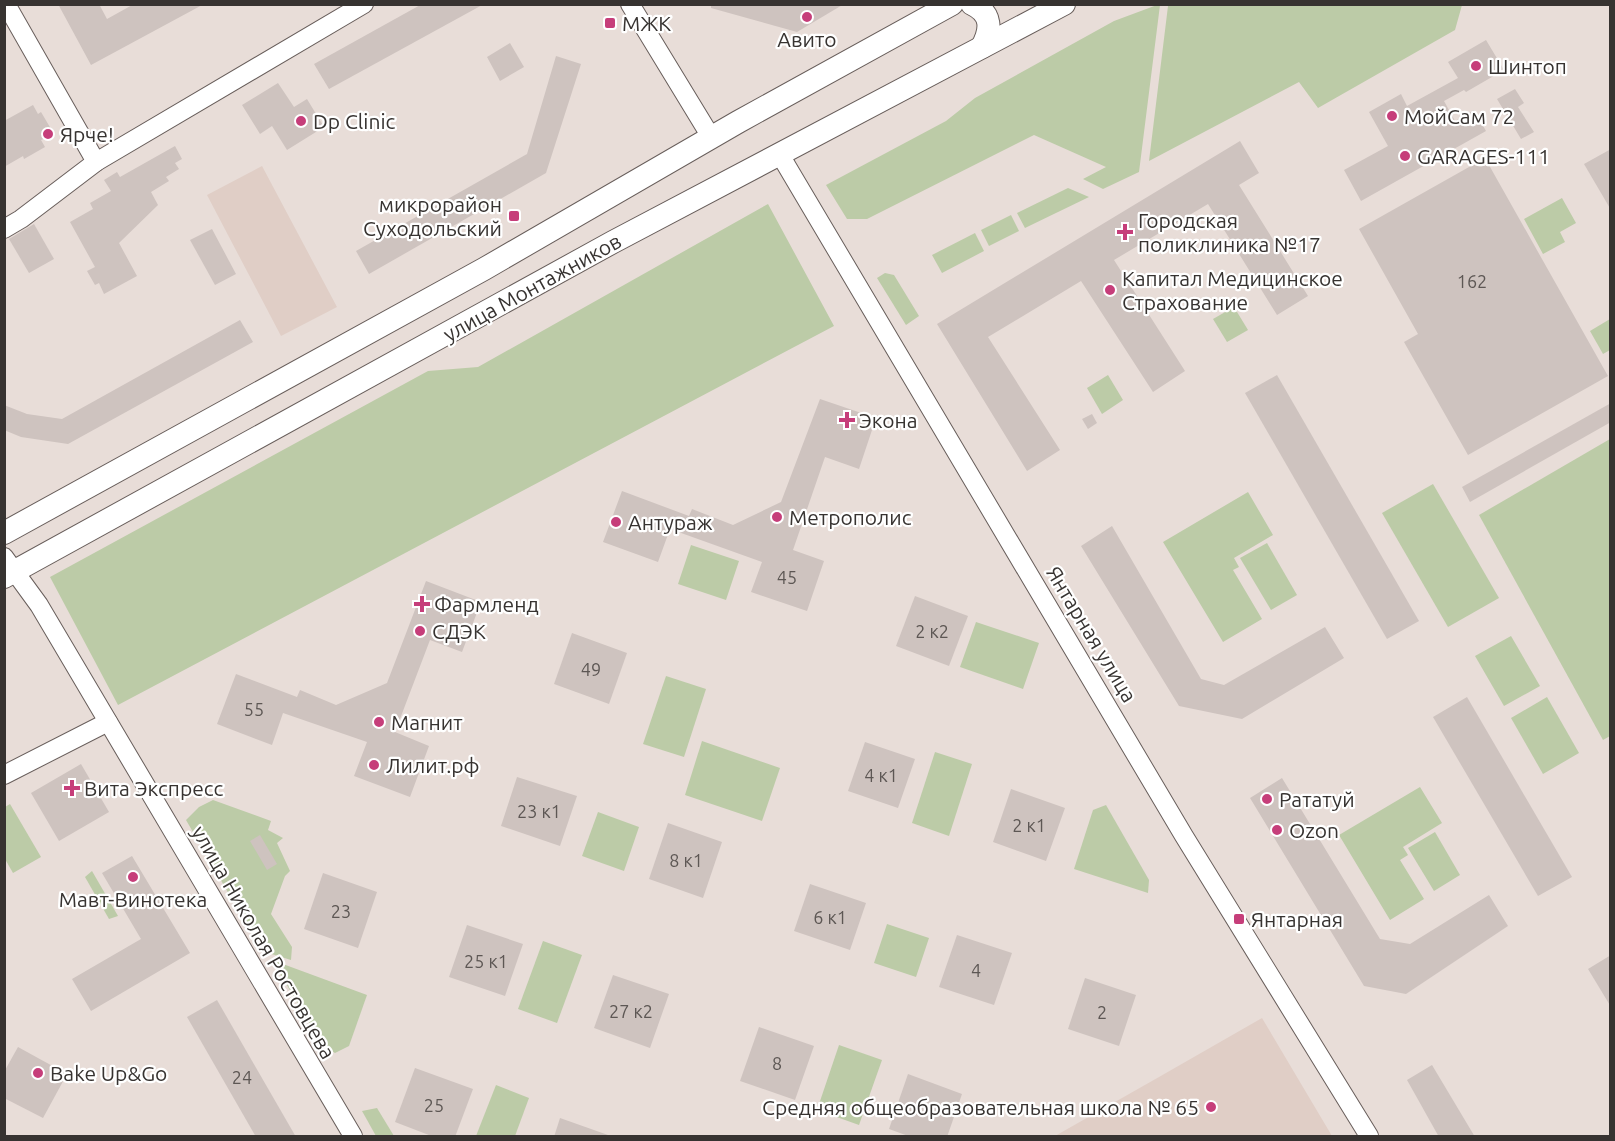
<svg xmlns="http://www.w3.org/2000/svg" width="1615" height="1141" font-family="Ubuntu,sans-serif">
	<rect width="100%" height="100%" fill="#e8ddd8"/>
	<g fill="#e0cec6">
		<polygon points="262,166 337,307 281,336 207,195"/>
		<polygon points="1262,1018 1332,1136 1055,1136 1159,1077"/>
	</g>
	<g fill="#bccba7">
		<polygon points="1157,5 1160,5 1139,172 1103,189 1083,179 1106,167 1034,135 867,219 847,219 826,185 946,121 975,98 1114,21"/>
		<polygon points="1170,5 1170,4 1462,5 1455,30 1318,108 1299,82 1149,161 1168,6"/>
		<polygon points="1068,188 1089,197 1025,228 1017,213"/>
		<polygon points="1562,198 1576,223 1560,232 1565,242 1543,254 1524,219"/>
		<polygon points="768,204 834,326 118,705 50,577 428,371 478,367"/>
		<polygon points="1011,215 1019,231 989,246 981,230"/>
		<polygon points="975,233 984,251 942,273 932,255"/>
		<polygon points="885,273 894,275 919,316 906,325 877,278"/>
		<polygon points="1234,307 1248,330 1227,342 1213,319"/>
		<polygon points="1610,319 1610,350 1603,354 1590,331"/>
		<polygon points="1108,375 1123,400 1102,414 1087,388"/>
		<polygon points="1610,439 1610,736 1603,740 1479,515"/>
		<polygon points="1433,484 1499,598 1448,627 1382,513"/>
		<polygon points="1248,492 1273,535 1234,558 1239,567 1233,570 1262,619 1223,642 1163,542"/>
		<polygon points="1267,543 1297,595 1271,610 1240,558"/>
		<polygon points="691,545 739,561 726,600 678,584"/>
		<polygon points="976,622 1039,643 1023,689 960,667"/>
		<polygon points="1511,636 1540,686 1504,706 1475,656"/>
		<polygon points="666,676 706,689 684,757 643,744"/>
		<polygon points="1547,697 1579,753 1543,774 1511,718"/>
		<polygon points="702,741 780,768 762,821 685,795"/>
		<polygon points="935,752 972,764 949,836 912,823"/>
		<polygon points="1420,787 1442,823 1403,847 1408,855 1400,860 1424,899 1390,920 1339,835"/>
		<polygon points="213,800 271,821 268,830 283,838 277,843 290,871 285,876 271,914 292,947 291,960 262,951 186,820 199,807"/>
		<polygon points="10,804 41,857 13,873 5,859 5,807"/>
		<polygon points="1106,805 1149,880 1148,893 1074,869 1093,810"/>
		<polygon points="598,812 639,827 624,871 582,856"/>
		<polygon points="1435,832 1460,875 1434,891 1408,848"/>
		<polygon points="92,871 118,916 109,919 85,877"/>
		<polygon points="887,924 929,938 916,977 874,963"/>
		<polygon points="543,941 582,955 557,1023 518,1009"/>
		<polygon points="272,960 367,995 349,1046 335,1053 323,1046"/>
		<polygon points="839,1045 882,1060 859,1125 817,1110"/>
		<polygon points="496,1085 529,1098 515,1136 476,1136"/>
		<polygon points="377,1108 394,1136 376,1136 362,1111"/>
	</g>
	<g fill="#cec3bf">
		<polygon points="58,4 99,4 107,19 134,4 204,4 91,65"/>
		<polygon points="422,4 484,4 329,89 314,64"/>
		<polygon points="711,4 844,4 797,32 711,8"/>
		<polygon points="1486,40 1504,70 1466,92 1464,90 1444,101 1455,121 1474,110 1486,131 1361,201 1344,170 1388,146 1369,112 1401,94 1407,106 1458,78 1448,62"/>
		<polygon points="510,43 524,67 500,81 487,57"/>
		<polygon points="556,56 581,64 546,173 369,274 356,251 527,154"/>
		<polygon points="278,83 294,107 307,99 324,127 287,150 272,126 260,134 242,105"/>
		<polygon points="1515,89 1524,103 1518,107 1534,132 1521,139 1497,99"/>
		<polygon points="33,105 38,114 41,112 54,134 41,140 45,147 24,159 23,156 4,167 4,121"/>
		<polygon points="1240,141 1259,173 1239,185 1308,296 1277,315 1208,204 1114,260 1185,371 1153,392 1081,281 988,337 1060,450 1027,471 937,324"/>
		<polygon points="175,146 182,159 175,163 179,169 166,177 169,181 151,192 158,205 119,243 137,276 104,294 99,283 95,285 87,271 95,267 70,222 93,209 90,203 111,191 104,180 117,172 120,177"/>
		<polygon points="1611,149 1611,210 1584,164"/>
		<polygon points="1485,158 1608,376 1468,455 1404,342 1418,334 1359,229"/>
		<polygon points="34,224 54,259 29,273 9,239"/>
		<polygon points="212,229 236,274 215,285 190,240"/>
		<polygon points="240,320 253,342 68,444 21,437 4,430 4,405 27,414 62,419"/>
		<polygon points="1277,375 1419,621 1387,639 1245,393"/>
		<polygon points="820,399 876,418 859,469 825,457 793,550 824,561 807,611 751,592 762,562 670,529 658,562 603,542 622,491 689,516 692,509 733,525 781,502"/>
		<polygon points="1611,403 1611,422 1470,502 1462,487"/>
		<polygon points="1092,414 1097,423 1088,429 1082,419"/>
		<polygon points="1112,526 1201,679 1224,685 1325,627 1344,658 1242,719 1179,706 1081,546"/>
		<polygon points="426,581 481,602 462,652 430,640 395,732 429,746 410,797 354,776 367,742 283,713 272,745 217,724 236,674 297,697 300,690 336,705 387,683"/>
		<polygon points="915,596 968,616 949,666 896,646"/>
		<polygon points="572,633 627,653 609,704 554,684"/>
		<polygon points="1467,697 1572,877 1538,896 1433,717"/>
		<polygon points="865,742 915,759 898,808 848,791"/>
		<polygon points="81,764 109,812 59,841 31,793"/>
		<polygon points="517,777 577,796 560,846 501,826"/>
		<polygon points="1282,778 1380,939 1410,944 1489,895 1508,926 1406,994 1364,986 1250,798"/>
		<polygon points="1011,789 1065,808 1046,861 993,842"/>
		<polygon points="668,823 722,842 703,898 649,879"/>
		<polygon points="260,835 277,864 267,870 250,841"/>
		<polygon points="132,856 190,953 91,1011 72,979 141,939 102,873"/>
		<polygon points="323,873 377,892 358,948 304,929"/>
		<polygon points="810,884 866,903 850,950 794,931"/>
		<polygon points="467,925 523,944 505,996 449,977"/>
		<polygon points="957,935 1012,953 994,1005 939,987"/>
		<polygon points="1611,955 1611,1007 1588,969"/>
		<polygon points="613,975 669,994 650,1048 594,1028"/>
		<polygon points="1085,978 1136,995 1119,1046 1068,1029"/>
		<polygon points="217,1000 296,1137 256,1137 187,1017"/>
		<polygon points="759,1027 814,1046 795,1100 740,1081"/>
		<polygon points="18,1047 67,1074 43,1118 4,1098 4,1072"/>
		<polygon points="1432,1065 1475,1137 1439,1137 1407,1080"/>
		<polygon points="415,1068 473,1089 455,1137 434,1137 395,1122"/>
		<polygon points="908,1074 962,1094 947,1137 911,1137 889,1129"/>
		<polygon points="560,1118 608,1135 607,1137 554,1137"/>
	</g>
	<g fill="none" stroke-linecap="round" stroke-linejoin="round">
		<g stroke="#685e5b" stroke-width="20">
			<g id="minor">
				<polyline points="6,4 96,162"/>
				<polyline points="630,4 711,137"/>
				<polyline points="779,153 1184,836 1369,1136"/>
				<polyline points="4,229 21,219 96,162 364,4"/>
				<polyline points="4,557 39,605 353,1136"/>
				<polyline points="4,775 108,722"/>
			</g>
		</g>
		<g stroke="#685e5b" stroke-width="24">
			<g id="major">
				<path d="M972,4C993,14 991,30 982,47"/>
				<polyline points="4,533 484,269 738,122 952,4"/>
				<polyline points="4,577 613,242 1064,4"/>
			</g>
		</g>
		<use href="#minor" stroke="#fff" stroke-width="18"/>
		<use href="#major" stroke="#fff" stroke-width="22"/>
	</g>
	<g fill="#c63e7a" stroke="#fff" stroke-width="2">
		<circle cx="807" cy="17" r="6"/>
		<rect x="604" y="17" width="12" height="12" rx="3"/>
		<circle cx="1476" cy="66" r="6"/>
		<circle cx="1392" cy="116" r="6"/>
		<circle cx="301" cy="121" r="6"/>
		<circle cx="48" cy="134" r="6"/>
		<circle cx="1405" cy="156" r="6"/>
		<rect x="508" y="210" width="12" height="12" rx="3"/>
		<path d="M1122 223h6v6h6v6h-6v6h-6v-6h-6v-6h6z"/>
		<circle cx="1110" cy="290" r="6"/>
		<path d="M844 411h6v6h6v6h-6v6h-6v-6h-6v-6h6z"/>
		<circle cx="777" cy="517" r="6"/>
		<circle cx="616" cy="522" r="6"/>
		<path d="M419 595h6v6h6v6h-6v6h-6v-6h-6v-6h6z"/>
		<circle cx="420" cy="631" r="6"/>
		<circle cx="379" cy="722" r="6"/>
		<circle cx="374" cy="765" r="6"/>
		<path d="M69 779h6v6h6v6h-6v6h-6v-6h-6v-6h6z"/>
		<circle cx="1267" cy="799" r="6"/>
		<circle cx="1277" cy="830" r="6"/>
		<circle cx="133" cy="877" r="6"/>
		<rect x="1233" y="913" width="12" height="12" rx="3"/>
		<circle cx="38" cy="1073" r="6"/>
		<circle cx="1211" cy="1107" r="6"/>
	</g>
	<g text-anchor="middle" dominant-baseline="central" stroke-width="4.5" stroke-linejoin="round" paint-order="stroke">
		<g font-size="18" fill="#5d5754">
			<text x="1472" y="281">162</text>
			<text x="787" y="577">45</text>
			<text x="932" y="631">2 к2</text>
			<text x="591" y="669">49</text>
			<text x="254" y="709">55</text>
			<text x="881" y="775">4 к1</text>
			<text x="539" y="811">23 к1</text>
			<text x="1029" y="825">2 к1</text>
			<text x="686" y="860">8 к1</text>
			<text x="341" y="911">23</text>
			<text x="830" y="917">6 к1</text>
			<text x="486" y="961">25 к1</text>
			<text x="976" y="970">4</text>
			<text x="631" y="1011">27 к2</text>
			<text x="1102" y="1012">2</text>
			<text x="777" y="1063">8</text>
			<text x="242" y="1077">24</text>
			<text x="434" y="1105">25</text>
		</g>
		<g font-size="21" fill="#373331" stroke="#fff" text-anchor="start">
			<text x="622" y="23">МЖК</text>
			<text x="807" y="39" text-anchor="middle">Авито</text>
			<text x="1488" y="66">Шинтоп</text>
			<text x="1404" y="116">МойСам 72</text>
			<text x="313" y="121">Dp Clinic</text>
			<text x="60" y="134">Ярче!</text>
			<text x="1417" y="156">GARAGES-111</text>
			<text x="502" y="204" text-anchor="end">микрорайон<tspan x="502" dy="24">Суходольский</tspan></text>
			<text x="1138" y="220">Городская<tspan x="1138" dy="24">поликлиника №17</tspan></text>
			<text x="1122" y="278">Капитал Медицинское<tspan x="1122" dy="24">Страхование</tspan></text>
			<text x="859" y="420">Экона</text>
			<text x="789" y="517">Метрополис</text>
			<text x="628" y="522">Антураж</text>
			<text x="434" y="604">Фармленд</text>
			<text x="432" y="631">СДЭК</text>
			<text x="391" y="722">Магнит</text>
			<text x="386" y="765">Лилит.рф</text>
			<text x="84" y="788">Вита Экспресс</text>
			<text x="1279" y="799">Рататуй</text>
			<text x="1289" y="830">Ozon</text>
			<text x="133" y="899" text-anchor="middle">Мавт-Винотека</text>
			<text x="1251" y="919">Янтарная</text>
			<text x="50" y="1073">Bake Up&amp;Go</text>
			<text x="1199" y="1107" text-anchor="end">Средняя общеобразовательная школа № 65</text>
		</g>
		<g font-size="21" fill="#373331" stroke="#fff">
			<text transform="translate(532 287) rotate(-29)">улица Монтажников</text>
			<text transform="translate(1092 634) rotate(59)">Янтарная улица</text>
			<text transform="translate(264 942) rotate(60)">улица Николая Ростовцева</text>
		</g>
	</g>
	<rect width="1615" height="1141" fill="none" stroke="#373331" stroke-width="12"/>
</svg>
